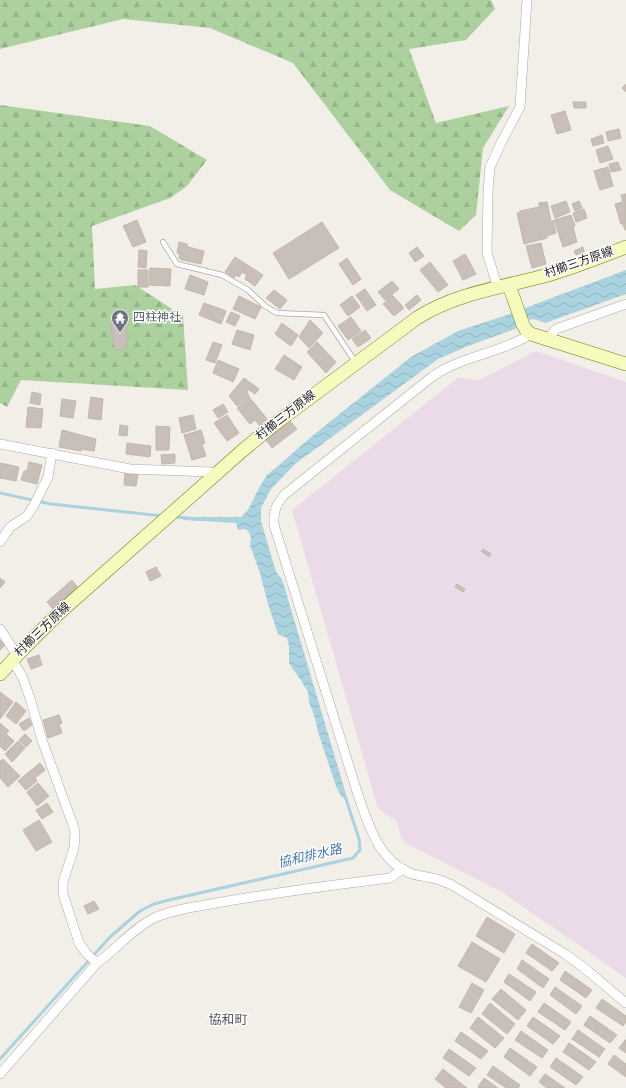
<svg xmlns="http://www.w3.org/2000/svg" width="626" height="1088" font-family="Overpass,'Noto Sans JP',sans-serif">
	<defs>
		<pattern id="forest-firs" width="22" height="20" patternUnits="userSpaceOnUse"><rect width="22" height="20" fill="#add19e"/><path d="M5 1l3.5 6h-7zM16 11l3.5 6h-7z" fill="#95b388"/></pattern>
		<pattern id="water-waves" width="16" height="10" patternUnits="userSpaceOnUse"><rect width="16" height="10" fill="#aad3df"/><path d="M0 5q4-4 8 0t8 0" fill="none" stroke="#92b5bf"/></pattern>
	</defs>
	<rect width="100%" height="100%" fill="#f2efe9"/>
	<polygon fill="#ebdbe8" points="536,351 626,382 626,978 502,892 403,842 396,820 378,809 292,510 459,377 477,381"/>
	<g fill="url(#forest-firs)">
		<polygon points="0,0 491,0 495,9 466,40 409,49 436,123 509,106 483,148 476,215 459,231 390,190 293,63 210,28 123,19 0,49"/>
		<polygon points="0,105 150,126 207,160 187,186 170,198 92,226 95,289 135,285 183,316 188,390 21,380 7,407 0,403"/>
	</g>
	<polygon fill="url(#water-waves)" points="626,270 626,294 545,323 534,319 530,320 529,318 515,329 468,346 438,359 295,464 271,489 261,508 261,521 276,572 282,579 348,801 341,796 336,786 318,732 315,718 309,702 308,692 298,676 289,663 289,646 287,638 278,634 268,604 260,573 250,545 251,537 248,531 244,529 238,530 236,523 183,520 185,517 241,517 248,510 260,486 267,475 278,466 311,437 411,357 458,331 507,315"/>
	<g fill="none" stroke-linecap="round" stroke-linejoin="round">
		<g stroke="#aad3df" stroke-width="3">
			<polyline points="0,493 51,504 163,516"/>
			<polyline points="174,517 189,518"/>
			<polyline points="0,1059 110,937 140,911 154,904 169,900 353,858 360,850 359,839 345,796"/>
		</g>
	</g>
	<g fill="#c7bfb8" stroke="#c4b6ab">
		<polygon points="626,84 626,92 622,88"/>
		<polygon points="573,102 586,102 586,108 574,108"/>
		<polygon points="565,111 571,130 557,134 551,115"/>
		<polygon points="619,129 621,138 608,141 606,132"/>
		<polygon points="602,135 604,143 593,146 591,139"/>
		<polygon points="608,146 613,159 600,163 596,150"/>
		<polygon points="618,162 621,170 611,172 609,164"/>
		<polygon points="608,167 613,186 600,190 594,171"/>
		<polygon points="626,194 626,230 625,230 623,224 621,224 615,204 623,202 621,195"/>
		<polygon points="566,201 570,212 555,218 551,206"/>
		<polygon points="579,201 582,208 575,211 572,204"/>
		<polygon points="547,202 551,221 553,221 556,233 547,236 547,238 524,244 517,213 519,213 520,211 539,207 539,203"/>
		<polygon points="584,209 587,218 576,222 573,213"/>
		<polygon points="571,215 575,226 573,227 577,242 563,247 554,220"/>
		<polygon points="137,220 146,242 133,247 123,226"/>
		<polygon points="322,222 339,248 289,279 273,253"/>
		<polygon points="179,242 187,244 188,247 204,251 201,264 182,260 179,258 180,254 177,253"/>
		<polygon points="541,243 546,264 532,268 526,246"/>
		<polygon points="417,247 424,256 415,262 409,253"/>
		<polygon points="583,247 584,252 576,255 574,251"/>
		<polygon points="139,250 147,251 146,268 138,267"/>
		<polygon points="465,254 476,274 463,280 453,261"/>
		<polygon points="235,257 263,275 255,286 245,279 247,275 242,272 239,277 236,275 234,278 225,272"/>
		<polygon points="347,258 361,279 353,285 339,264"/>
		<polygon points="430,262 448,285 438,292 420,270"/>
		<polygon points="150,268 171,269 170,286 149,285"/>
		<rect x="138" y="270" width="10" height="17"/>
		<polygon points="190,275 208,282 204,295 185,289"/>
		<polygon points="392,281 399,289 385,300 378,292"/>
		<polygon points="365,289 376,305 367,311 356,295"/>
		<polygon points="274,290 287,300 280,309 266,298"/>
		<polygon points="392,295 404,308 394,316 383,304"/>
		<polygon points="417,295 421,300 409,310 405,305"/>
		<polygon points="239,296 261,307 255,319 233,309"/>
		<polygon points="352,296 360,307 348,316 340,305"/>
		<polygon points="204,303 226,311 221,324 199,315"/>
		<polygon points="231,312 240,316 235,326 226,322"/>
		<polygon points="351,317 361,331 348,340 338,326"/>
		<polygon points="310,320 323,333 309,348 299,337"/>
		<polygon points="125,321 128,340 125,340 126,348 115,350 110,324"/>
		<polygon points="282,323 298,335 291,346 275,334"/>
		<polygon points="237,330 254,335 250,350 232,344"/>
		<polygon points="365,330 371,338 358,347 352,339"/>
		<polygon points="213,342 222,345 215,363 206,360"/>
		<polygon points="317,342 336,362 326,373 307,352"/>
		<polygon points="284,355 302,367 294,380 275,369"/>
		<polygon points="218,360 239,369 233,382 213,373"/>
		<polygon points="244,378 259,389 255,394 249,390 247,392 249,396 237,406 229,396"/>
		<polygon points="32,392 41,394 40,405 30,403"/>
		<polygon points="91,397 103,399 101,420 88,418"/>
		<polygon points="249,397 268,420 260,426 255,420 250,424 237,408"/>
		<polygon points="62,399 76,401 73,418 60,416"/>
		<polygon points="223,404 228,412 218,418 213,410"/>
		<polygon points="28,407 43,409 41,428 26,427"/>
		<polygon points="193,415 196,429 182,433 179,418"/>
		<polygon points="227,415 239,433 227,441 214,423"/>
		<polygon points="290,421 297,429 272,448 266,440"/>
		<polygon points="120,425 128,426 127,436 119,435"/>
		<polygon points="156,426 170,427 169,450 156,450"/>
		<polygon points="62,430 96,439 94,451 81,449 81,451 59,447"/>
		<polygon points="201,430 205,443 202,444 206,456 192,460 184,435"/>
		<polygon points="127,443 151,446 150,457 126,454"/>
		<polygon points="175,454 175,463 162,464 161,455"/>
		<polygon points="29,462 42,465 37,484 21,480 24,471 27,471"/>
		<polygon points="0,463 19,467 16,481 0,478"/>
		<polygon points="125,473 138,475 136,486 124,485"/>
		<polygon points="483,549 491,554 489,557 481,551"/>
		<polygon points="156,567 161,576 150,581 146,572"/>
		<polygon points="0,578 5,582 0,588"/>
		<polygon points="72,580 78,588 53,609 47,602"/>
		<polygon points="457,584 465,589 463,592 455,587"/>
		<polygon points="0,640 5,645 0,650"/>
		<polygon points="39,655 42,665 31,669 27,659"/>
		<polygon points="0,692 13,702 0,719"/>
		<polygon points="16,702 26,711 16,724 6,716"/>
		<polygon points="59,715 62,723 59,724 62,733 48,738 43,720"/>
		<polygon points="29,718 32,725 24,731 19,724"/>
		<polygon points="0,723 9,731 6,734 14,741 5,751 0,746"/>
		<polygon points="25,734 32,741 26,747 19,740"/>
		<polygon points="18,741 25,748 12,762 5,754"/>
		<polygon points="3,759 20,776 8,787 0,778 0,761"/>
		<polygon points="40,763 45,770 35,778 37,781 26,790 18,781"/>
		<polygon points="38,783 49,796 37,806 27,792"/>
		<polygon points="47,803 53,812 42,819 36,810"/>
		<polygon points="39,820 52,842 36,851 23,830"/>
		<polygon points="94,901 99,909 88,914 84,906"/>
		<polygon points="487,917 515,934 504,953 476,936"/>
		<polygon points="472,942 500,959 486,982 458,966"/>
		<polygon points="532,944 559,963 552,971 526,953"/>
		<polygon points="522,960 549,979 543,988 517,969"/>
		<polygon points="565,971 592,990 586,998 560,980"/>
		<polygon points="509,974 536,992 530,1001 504,982"/>
		<polygon points="472,983 484,990 471,1013 459,1007"/>
		<polygon points="555,987 582,1006 576,1014 550,995"/>
		<polygon points="501,989 526,1010 518,1020 492,999"/>
		<polygon points="602,999 626,1016 626,1022 623,1026 596,1008"/>
		<polygon points="490,1003 515,1024 507,1034 482,1014"/>
		<polygon points="544,1003 571,1022 565,1030 538,1012"/>
		<polygon points="590,1016 617,1035 610,1043 584,1025"/>
		<polygon points="478,1017 504,1038 495,1048 470,1028"/>
		<polygon points="533,1017 560,1036 553,1044 527,1026"/>
		<polygon points="578,1030 605,1049 599,1057 572,1039"/>
		<polygon points="521,1031 548,1050 542,1058 515,1040"/>
		<polygon points="461,1032 488,1051 481,1059 455,1041"/>
		<polygon points="625,1040 626,1040 626,1053 619,1048"/>
		<polygon points="569,1043 596,1062 589,1070 563,1052"/>
		<polygon points="510,1048 537,1067 530,1076 504,1057"/>
		<polygon points="449,1049 476,1068 469,1076 443,1058"/>
		<polygon points="614,1055 626,1064 626,1077 608,1064"/>
		<polygon points="556,1058 583,1077 576,1085 550,1067"/>
		<polygon points="493,1066 520,1085 518,1088 506,1088 487,1075"/>
		<polygon points="443,1069 467,1088 446,1088 435,1079"/>
		<polygon points="545,1074 565,1088 547,1088 539,1082"/>
		<polygon points="484,1078 498,1088 480,1088 478,1087"/>
	</g>
	<g fill="none" stroke-linecap="round" stroke-linejoin="round">
		<g stroke="#a9a9a9" stroke-width="6">
			<polyline id="lane" points="163,242 177,264 222,275 248,290 265,306 277,313 324,315 356,363"/>
		</g>
		<g stroke="#a9a9a9" stroke-width="10">
			<g id="street">
				<polyline points="498,288 487,253 488,191 490,167 502,141 520,107 527,0"/>
				<path d="M531,334C501,353 462,356 433,376L284,495C276,505 273,512 274,525L358,795C369,825 378,860 410,873C417,876 425,876 432,878C439,879 445,882 452,885L565,954L583,967L626,1003"/>
				<polyline points="548,339 556,329 626,304"/>
				<polyline points="0,444 130,469 211,472 215,475"/>
				<polyline points="0,542 10,527 27,516 33,507 48,477 52,453"/>
				<polyline points="0,629 17,655"/>
				<polyline points="12,660 22,676 30,698 42,740 73,825 75,832 74,848 63,882 63,894 79,943 87,954 97,963"/>
				<path d="M0,1074L97,963C117,949 132,929 154,918C173,909 196,907 216,903C274,893 332,885 390,878L403,869"/>
			</g>
		</g>
		<g stroke="#707d05" stroke-width="14">
			<g id="secondary">
				<polyline points="509,285 523,325 526,330 531,334 626,364"/>
				<path d="M0,674L24,648L58,614L242,451L272,426L417,318C456,293 504,287 548,275C575,267 600,257 626,247"/>
			</g>
		</g>
		<use href="#lane" stroke="#fff" stroke-width="4.5"/>
		<use href="#street" stroke="#fff" stroke-width="9"/>
		<use href="#secondary" stroke="#f7fabf" stroke-width="13"/>
	</g>
	<defs>
		<g id="temple-pin" transform="scale(0.9)"><path d="M0 17L-7.5 6A9.5 9.5 0 1 1 7.5 6Z" fill="#6b7280" stroke="#fff"/><path d="M0-6L5-2H3V0L6.5 2.5H4V6H1.5V3h-3V6H-4V2.5H-6.5L-3 0V-2H-5Z" fill="#fff"/></g>
	</defs>
	<g fill-rule="evenodd">
		<use href="#temple-pin" x="120" y="318"/>
	</g>
	<g text-anchor="middle" dominant-baseline="central" stroke-width="3" stroke-linejoin="round" paint-order="stroke">
		<g font-size="12" fill="#222" stroke="#fff">
			<text transform="translate(579 263) rotate(-19)">村櫛三方原線</text>
			<text transform="translate(286 416) rotate(-38)">村櫛三方原線</text>
			<text transform="translate(43 630) rotate(-44)">村櫛三方原線</text>
		</g>
		<g font-size="12" fill="#5b616d" stroke="#fff" text-anchor="start">
			<text x="133" y="318">四柱神社</text>
		</g>
		<g font-size="13" font-style="italic" fill="#4a7aab" stroke="#fff">
			<text transform="translate(310 857) rotate(-13)">協和排水路</text>
		</g>
		<g font-size="13" fill="#555" stroke="#fff">
			<text x="228" y="1021">協和町</text>
		</g>
	</g>
</svg>
